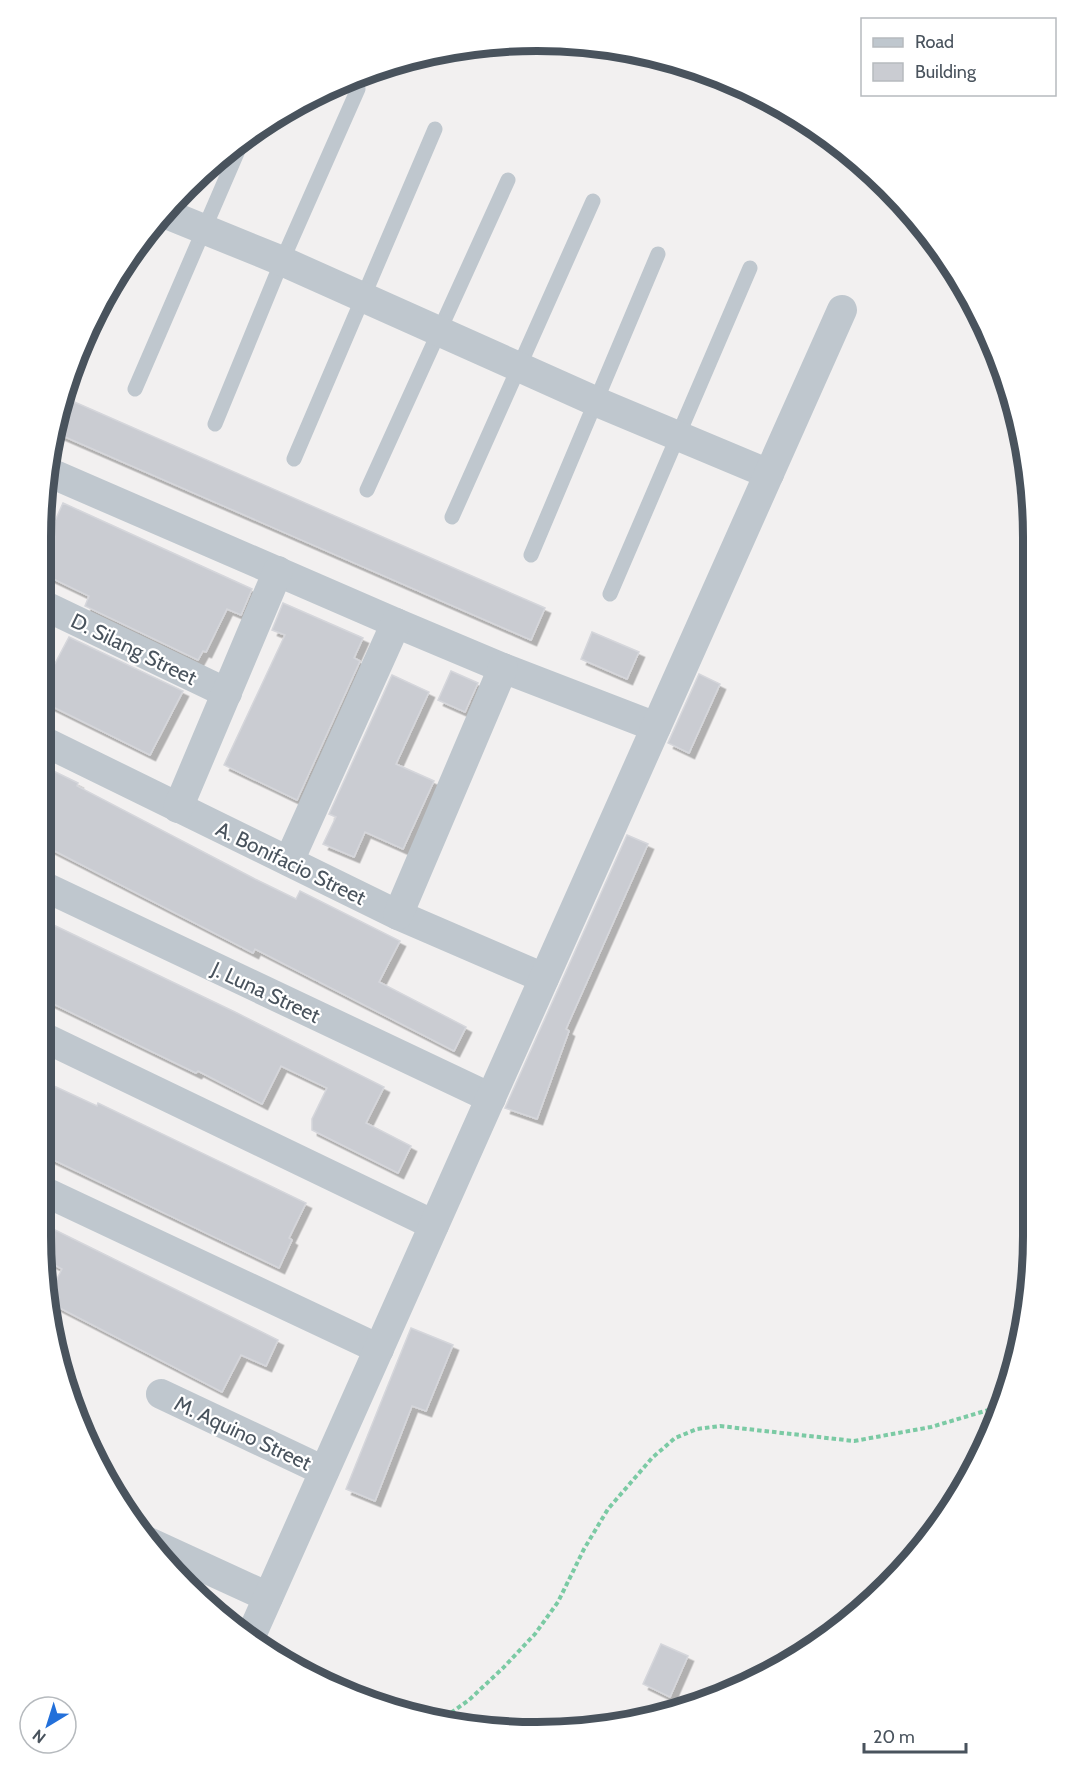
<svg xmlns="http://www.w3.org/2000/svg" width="1074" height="1773" font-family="Cabin,sans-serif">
	<defs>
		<filter id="shadow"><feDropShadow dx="5.5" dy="5.5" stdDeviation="0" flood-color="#0004"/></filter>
	</defs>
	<rect width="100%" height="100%" fill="#f2f0f0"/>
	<g fill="#caccd2" stroke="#d5d6db" stroke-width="1.5" filter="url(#shadow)">
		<polygon points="63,397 545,608 531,640 56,433"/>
		<polygon points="63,503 252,589 241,615 227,609 206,652 203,651 198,660 85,606 89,596 41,573 42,550"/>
		<polygon points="283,603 363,638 354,658 360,661 297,800 224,765 285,635 272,630"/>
		<polygon points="592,632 639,652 627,679 581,659"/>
		<polygon points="69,637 183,691 150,755 41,701 41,690"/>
		<polygon points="451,671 478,683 465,712 438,700"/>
		<polygon points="699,674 720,684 689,753 668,743"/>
		<polygon points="392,675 429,692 396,764 434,781 403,849 365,832 354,857 323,844 336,817 329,814"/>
		<polygon points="41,765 78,783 77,786 255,879 296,899 300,891 400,941 379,982 466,1027 454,1051 255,949 253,953 41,844"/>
		<polygon points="627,835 648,844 566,1029 569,1031 537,1119 505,1108"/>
		<polygon points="41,919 235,1012 384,1087 366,1123 411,1146 398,1173 312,1130 312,1119 327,1088 281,1066 262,1104 198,1071 196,1073 41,998"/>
		<polygon points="41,1080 97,1106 98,1103 306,1203 289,1238 292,1240 279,1268 41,1154"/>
		<polygon points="51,1228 278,1340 266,1366 241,1355 222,1392 52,1304 50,1292 62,1269 44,1259 42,1246"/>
		<polygon points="411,1328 453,1345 426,1411 412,1406 375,1501 346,1489"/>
		<polygon points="661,1644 688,1656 670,1697 643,1684"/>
	</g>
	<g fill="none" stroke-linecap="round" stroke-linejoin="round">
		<polyline stroke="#7bcaa4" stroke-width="4" stroke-dasharray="4.5 3" stroke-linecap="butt" points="445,1717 469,1700 503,1668 535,1634 558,1602 584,1549 608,1509 652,1458 675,1438 697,1429 720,1426 854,1441 931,1427 1002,1406"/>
		<g stroke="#bfc7ce" stroke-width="15">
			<polyline points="135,389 243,139"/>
			<polyline points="215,424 282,261 358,89"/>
			<polyline points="294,459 435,129"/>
			<polyline points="367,490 508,180"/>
			<polyline points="452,517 593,201"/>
			<polyline points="531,555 658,254"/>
			<polyline points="610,594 750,268"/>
		</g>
		<g stroke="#bfc7ce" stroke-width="30">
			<polyline points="164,213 282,261 597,402 769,474"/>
			<polyline points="48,472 396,623 503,668 656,727"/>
			<polyline points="41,604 227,693"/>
			<polyline points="41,740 398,915 544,978"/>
			<polyline points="178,808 278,571"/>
			<polyline points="289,861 396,623"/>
			<polyline points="41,885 491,1098"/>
			<polyline points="398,915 503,668"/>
			<polyline points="41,1036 434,1225"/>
			<polyline points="41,1190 379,1349"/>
			<polyline points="161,1394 324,1471"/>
			<polyline points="146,1541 268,1597"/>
			<polyline points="250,1638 842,310"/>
		</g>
	</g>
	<g text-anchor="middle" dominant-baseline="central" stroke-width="4.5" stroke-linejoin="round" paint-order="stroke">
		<g font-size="21" fill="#49535d" stroke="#fff">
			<text transform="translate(134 649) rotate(26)">D. Silang Street</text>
			<text transform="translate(291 863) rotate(26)">A. Bonifacio Street</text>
			<text transform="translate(266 992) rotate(25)">J. Luna Street</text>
			<text transform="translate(243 1433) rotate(25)">M. Aquino Street</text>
		</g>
	</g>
	<path d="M0 0H1074V1773H0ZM537 51H537A486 486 0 0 1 1023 537V1236A486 486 0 0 1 537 1722H537A486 486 0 0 1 51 1236V537A486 486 0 0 1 537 51Z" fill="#fff" fill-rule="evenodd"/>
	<path fill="none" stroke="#49535d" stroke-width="8" d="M537 51H537A486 486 0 0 1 1023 537V1236A486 486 0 0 1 537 1722H537A486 486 0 0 1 51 1236V537A486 486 0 0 1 537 51Z"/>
	<rect x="861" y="18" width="195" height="78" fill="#ffffff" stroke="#b6babe" stroke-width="1.5"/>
	<rect x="873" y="38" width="30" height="9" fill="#bfc7ce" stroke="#b6babe" stroke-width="1.5"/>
	<text x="915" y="48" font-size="18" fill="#49535d">Road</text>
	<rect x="873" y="63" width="30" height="18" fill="#caccd2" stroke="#b6babe" stroke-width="1.5"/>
	<text x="915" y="78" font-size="18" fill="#49535d">Building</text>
	<g transform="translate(48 1725) rotate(218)"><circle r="28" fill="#ffffff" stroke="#b6babe" stroke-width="1.5"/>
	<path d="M0-4.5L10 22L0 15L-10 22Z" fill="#2370da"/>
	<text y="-9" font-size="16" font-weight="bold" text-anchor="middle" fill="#49535d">N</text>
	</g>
	<path d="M864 1743v9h102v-9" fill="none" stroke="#49535d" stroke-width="3"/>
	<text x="873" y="1743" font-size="18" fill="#49535d" stroke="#ffffff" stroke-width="4.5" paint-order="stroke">20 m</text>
</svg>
